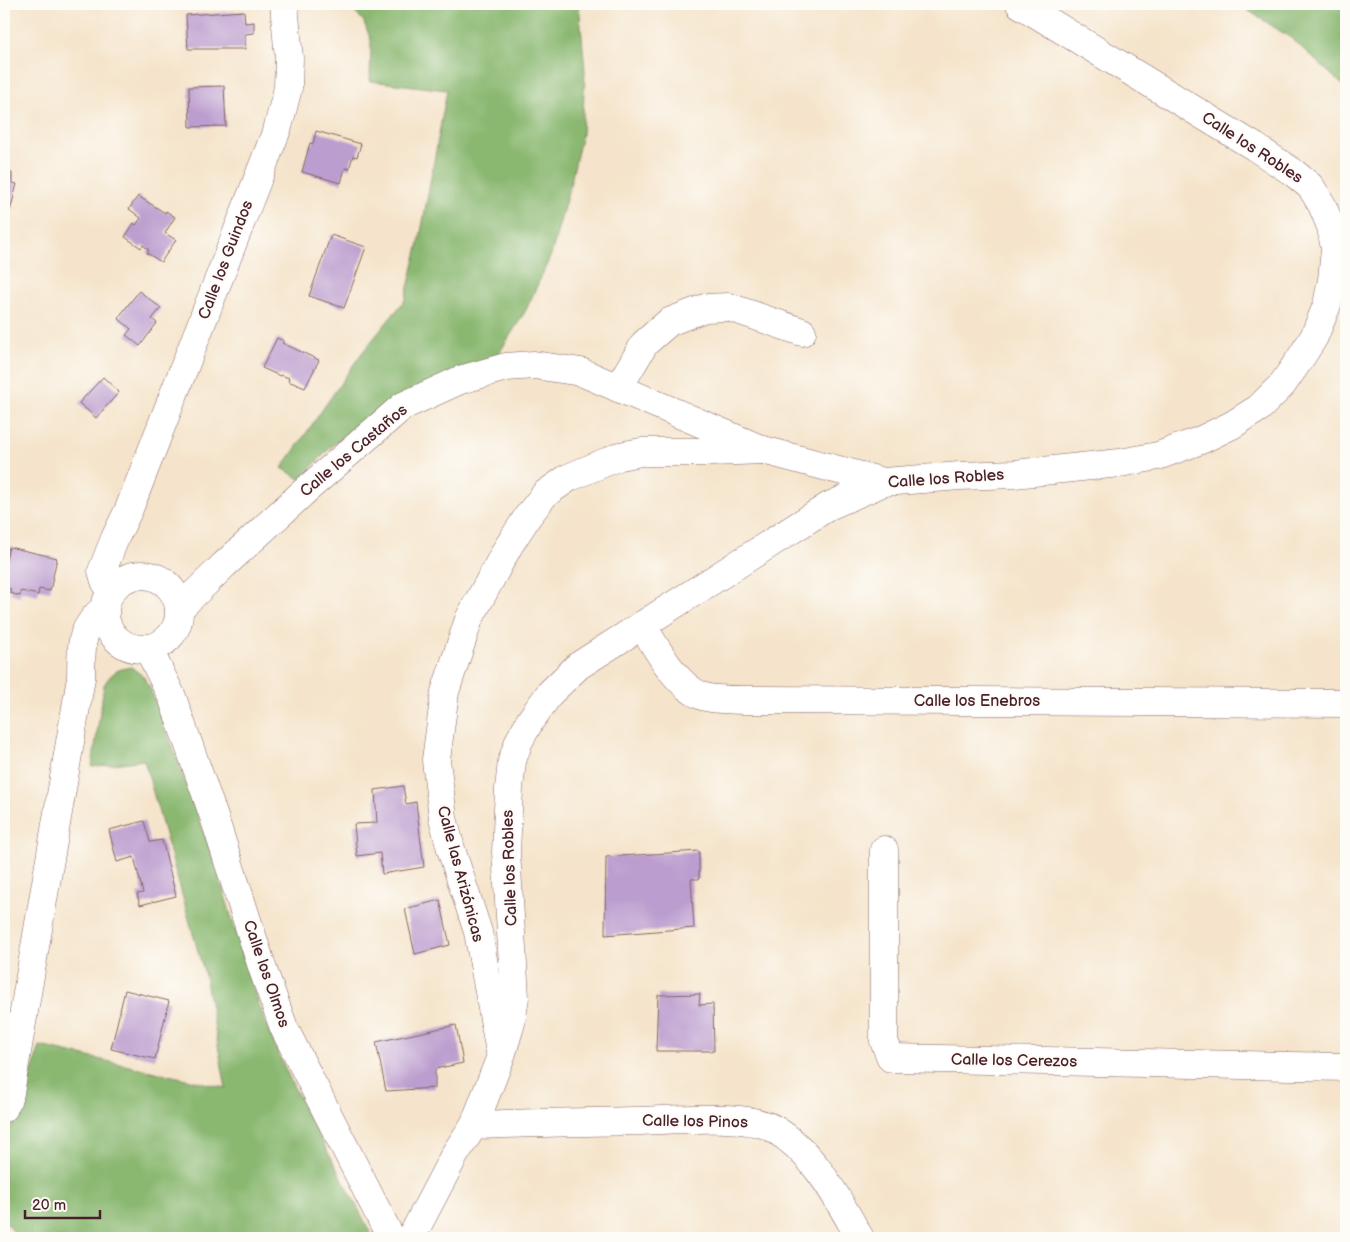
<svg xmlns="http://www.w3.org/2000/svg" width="1350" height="1242" font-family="'Balsamiq Sans',sans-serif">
	<rect width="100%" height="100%" fill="#fdfcf7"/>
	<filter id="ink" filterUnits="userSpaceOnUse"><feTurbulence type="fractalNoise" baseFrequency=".02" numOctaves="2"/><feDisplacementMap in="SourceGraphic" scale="10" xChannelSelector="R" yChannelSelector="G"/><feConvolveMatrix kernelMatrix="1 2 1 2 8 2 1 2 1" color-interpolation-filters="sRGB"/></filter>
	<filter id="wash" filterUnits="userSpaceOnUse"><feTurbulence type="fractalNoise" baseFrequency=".0096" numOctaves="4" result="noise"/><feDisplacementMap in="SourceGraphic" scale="20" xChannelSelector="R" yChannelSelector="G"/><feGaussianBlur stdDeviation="1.12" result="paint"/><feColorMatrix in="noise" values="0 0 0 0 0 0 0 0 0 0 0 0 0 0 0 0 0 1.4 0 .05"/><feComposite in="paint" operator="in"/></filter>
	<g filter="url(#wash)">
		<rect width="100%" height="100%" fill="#f5e4cb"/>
		<g fill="#8ab871" stroke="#6a6c4e">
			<polygon points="345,4 579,4 585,71 582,134 571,181 551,255 526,310 498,355 375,412 335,443 300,479 282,468 361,354 405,300 420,238 447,90 370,81 371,40 363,20"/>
			<polygon points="1238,4 1346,4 1346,88 1291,38"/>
			<path d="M131,667L143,676L149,686C175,753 201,820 223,889C238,938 251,988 271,1036C299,1106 340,1170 373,1238H18L4,1219V1140L17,1116L23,1101L40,1046L226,1088L205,976L144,760L92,767L104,685C111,673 117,669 131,667Z"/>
		</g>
		<g id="blocks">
			<g fill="#bc9dcf">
				<polygon points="244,11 245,23 254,22 254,33 245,34 245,49 188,49 186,15"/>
				<polygon points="224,86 226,126 190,127 189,87"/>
				<polygon points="316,131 361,144 357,157 353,156 349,169 345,168 341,183 302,172 310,143 313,144"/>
				<polygon points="4,172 12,173 12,183 17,184 10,211 6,211 4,216"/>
				<polygon points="138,196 165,213 166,211 175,217 165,233 176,240 161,262 147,253 149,250 143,245 141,248 125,237 134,223 136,225 141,218 129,209"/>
				<polygon points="331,235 366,247 344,308 309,296"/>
				<polygon points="139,291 161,308 152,319 157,323 140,346 126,335 131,329 118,318"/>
				<polygon points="277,338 284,341 282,343 319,360 305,388 288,381 289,378 281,375 280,376 262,368"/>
				<polygon points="103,377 119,392 96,418 79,403"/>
				<polygon points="9,547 57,558 50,591 39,589 38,595 21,591 20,596 10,593 11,589 4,587 4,569"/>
				<polygon points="403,786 406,804 416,802 424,867 382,874 380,853 357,856 354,824 377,823 375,790"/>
				<polygon points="144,821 150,842 162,840 176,896 140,905 137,894 143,893 134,857 117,862 109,830"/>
				<polygon points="699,851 699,879 691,879 694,928 605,935 606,857"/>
				<polygon points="440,900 450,945 415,954 405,909"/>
				<polygon points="125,990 169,1001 155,1059 111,1049"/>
				<polygon points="700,994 699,1005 713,1004 714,1051 656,1051 658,995"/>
				<polygon points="456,1025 463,1063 435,1069 435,1088 386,1091 376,1042"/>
			</g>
		</g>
	</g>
	<g filter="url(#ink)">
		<use href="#blocks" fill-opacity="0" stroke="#866463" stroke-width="1"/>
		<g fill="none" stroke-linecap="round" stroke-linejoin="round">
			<g stroke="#866463" stroke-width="29">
				<g id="minor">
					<polyline points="618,388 645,343 669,322 705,308 729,307 802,332"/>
					<circle cx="142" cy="612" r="37"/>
					<polyline points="111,592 105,581 102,571 115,538 129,509 278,127 288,88 289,58 284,4"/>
					<polyline points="179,609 224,565 307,489 403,406 460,380 506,367 534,365 581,372 763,450 884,482"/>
					<path d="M642,625C656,647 676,686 702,696C711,700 745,700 757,700L1346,703"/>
					<polyline points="148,648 172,697 214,817 263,970 284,1028 391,1238"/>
					<polyline points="884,850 884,1041 891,1058 1346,1067"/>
					<polyline points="500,1052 478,932 451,849 443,818 436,760 445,692 469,619 508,547 528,516 545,494 568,478 620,456 641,452 712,452 763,450"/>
					<path d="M4,1108L10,1093L81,678C82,644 78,631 105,607"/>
					<path d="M474,1125C529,1123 584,1122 638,1121C671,1120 747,1113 774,1129C815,1153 837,1198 860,1238"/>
					<polyline points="411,1238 455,1154 474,1125 501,1056 511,1023 515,997 506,852 509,789 512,761 519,741 530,721 550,693 578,666 829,506 884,482 960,476 1014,474 1120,463 1158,456 1201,440 1232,425 1259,408 1282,385 1302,356 1314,337 1327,305 1332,280 1335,249 1331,227 1322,205 1311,187 1294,173 1255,147 1020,4"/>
				</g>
			</g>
			<use href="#minor" stroke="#fff" stroke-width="28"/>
		</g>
	</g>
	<g text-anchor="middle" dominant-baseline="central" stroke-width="4.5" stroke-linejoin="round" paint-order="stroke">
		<g font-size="16" fill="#4a1f2b" stroke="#fdfcf7">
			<text transform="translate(1252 148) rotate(33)">Calle los Robles</text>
			<text transform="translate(226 260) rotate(-69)">Calle los Guindos</text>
			<text transform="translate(354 451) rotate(-40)">Calle los Castaños</text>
			<text transform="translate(946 479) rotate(-4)">Calle los Robles</text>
			<text x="977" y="701">Calle los Enebros</text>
			<text transform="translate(510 868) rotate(-92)">Calle los Robles</text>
			<text transform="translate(460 874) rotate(75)">Calle las Arizónicas</text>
			<text transform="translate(266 974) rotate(71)">Calle los Olmos</text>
			<text transform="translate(1014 1061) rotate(1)">Calle los Cerezos</text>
			<text transform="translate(695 1122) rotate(1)">Calle los Pinos</text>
		</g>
	</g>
	<rect width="1350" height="1242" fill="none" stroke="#fdfcf7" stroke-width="20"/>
	<path d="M25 1210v8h75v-8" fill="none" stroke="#4a1f2b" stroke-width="2.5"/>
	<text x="32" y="1210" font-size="15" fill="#4a1f2b" stroke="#fdfcf7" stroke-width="4" paint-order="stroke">20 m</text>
</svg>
